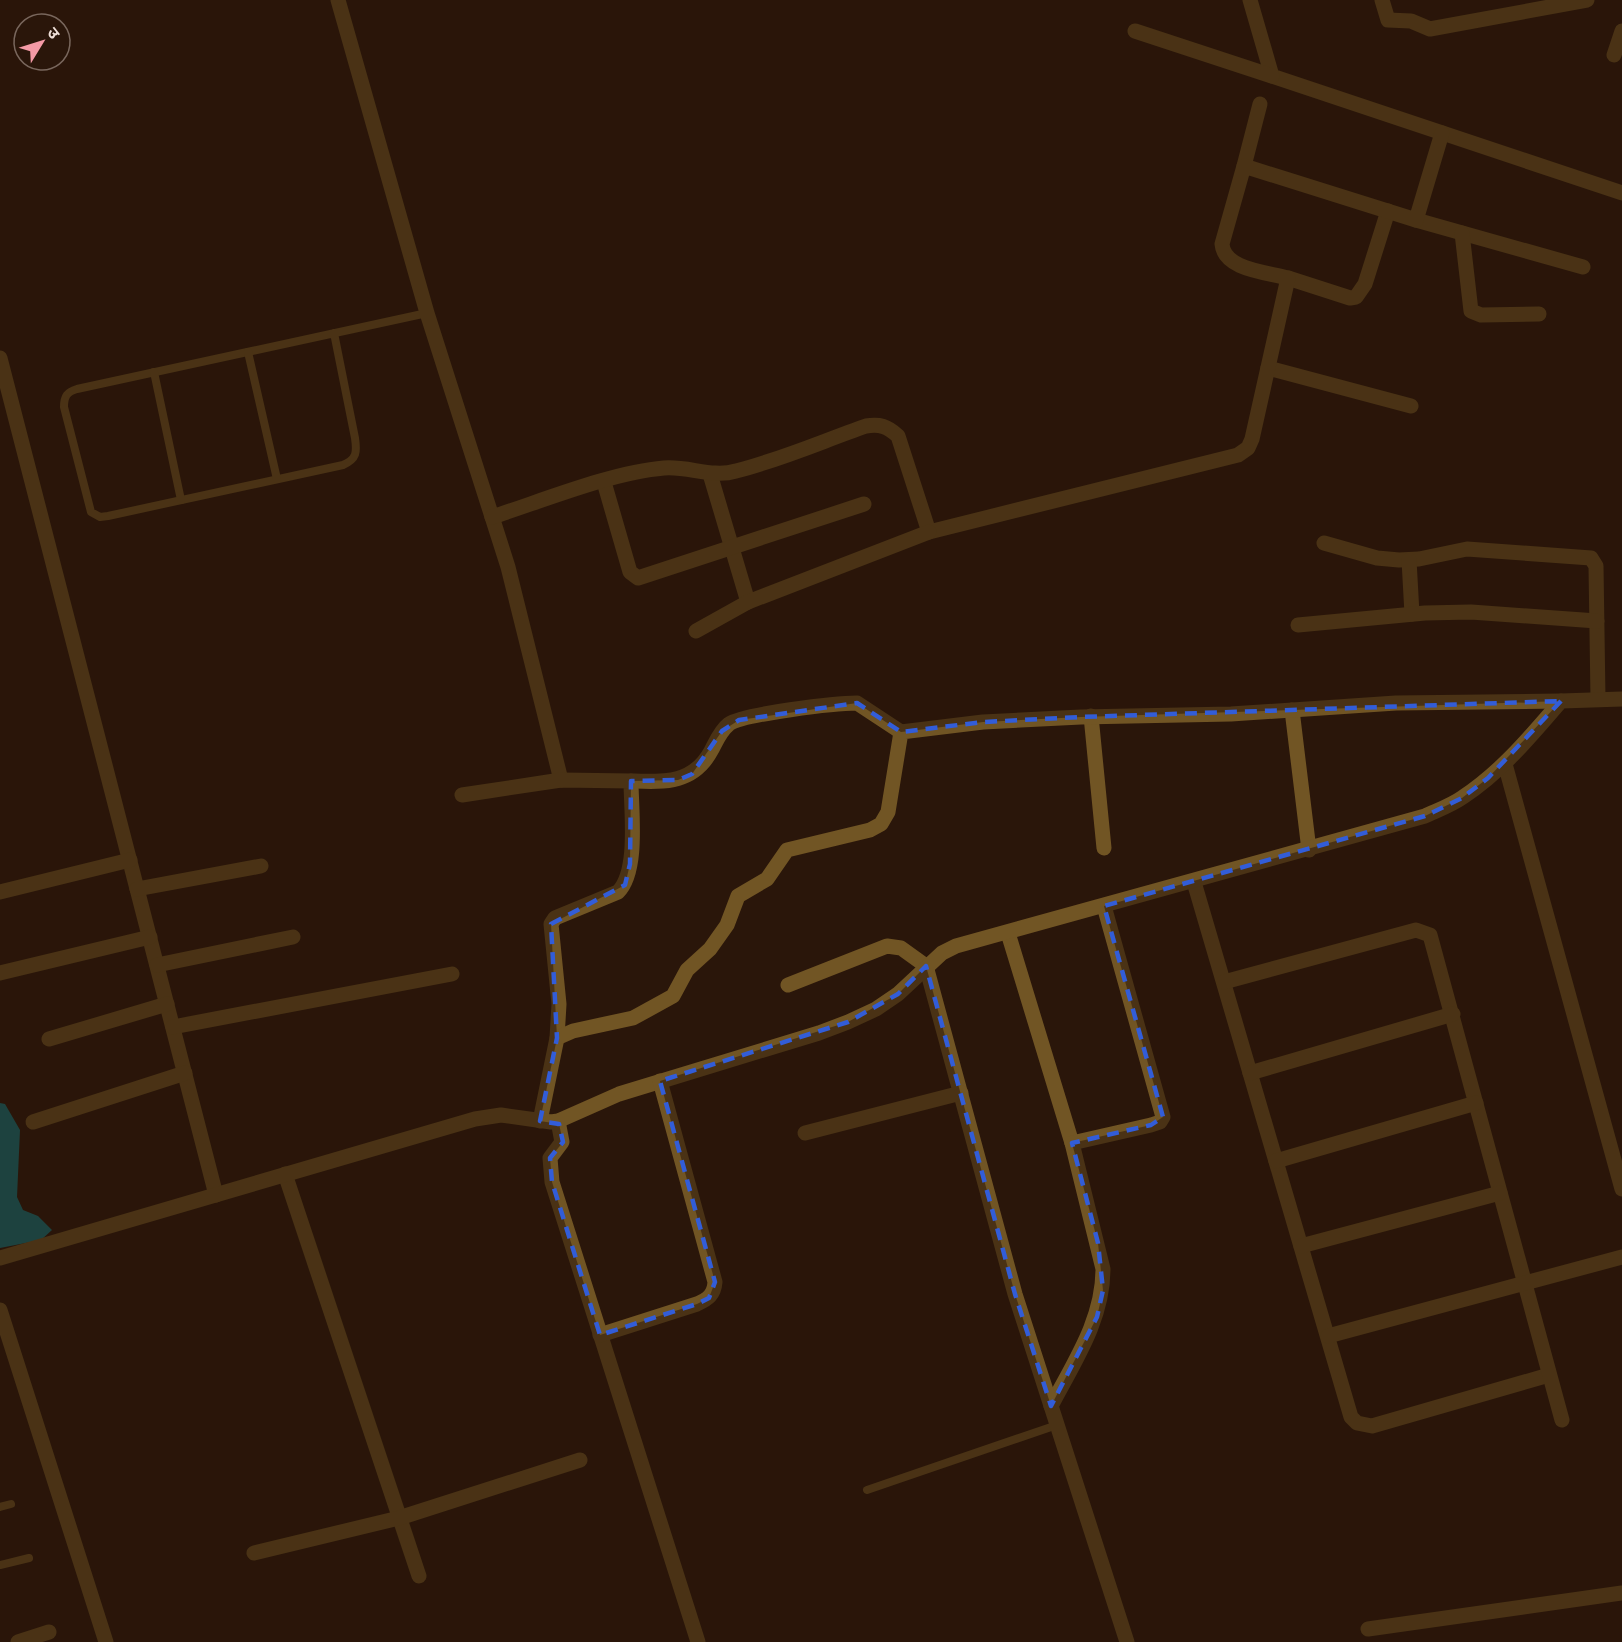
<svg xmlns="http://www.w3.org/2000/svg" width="1622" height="1642" font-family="Overpass,'Noto Sans Devanagari',sans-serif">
	<rect width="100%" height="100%" fill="#2a160a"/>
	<polygon fill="#0f7880" points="0,1103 5,1104 20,1130 17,1197 23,1210 38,1216 52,1230 41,1240 0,1248"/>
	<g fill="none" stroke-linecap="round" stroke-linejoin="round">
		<g stroke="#715524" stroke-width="8">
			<path d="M334,333L355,438C357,452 357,459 343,465L108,516L100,517L91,512L64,407C64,396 67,392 77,389C194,364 310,338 427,313"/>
			<polyline points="248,352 277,479"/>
			<polyline points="154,372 181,500"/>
			<polyline points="867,1490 1057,1425"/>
			<polyline points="0,1507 11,1504"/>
			<polyline points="0,1565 29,1558"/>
		</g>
		<g stroke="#715524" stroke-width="15">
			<polyline points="338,0 427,313 508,567 561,780"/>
			<polyline points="1250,0 1272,76 1622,193"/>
			<polyline points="1382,0 1388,20 1411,21 1430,29 1587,0"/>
			<polyline points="1135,31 1272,76"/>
			<polyline points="1614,55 1622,31"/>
			<polyline points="1244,166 1260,104"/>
			<polyline points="1416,220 1583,267"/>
			<polyline points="1462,233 1471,311 1481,315 1539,314"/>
			<polyline points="1288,278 1350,298 1356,297 1365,284 1388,211"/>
			<polyline points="0,358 216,1195"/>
			<polyline points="1268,368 1411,406"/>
			<polyline points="710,474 748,602"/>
			<polyline points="604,482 630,572 638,578 864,504"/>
			<path d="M492,517C542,501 613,472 664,468C689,466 712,478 736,471C780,460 823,441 866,426C880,424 887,426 898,436L929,532L1238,455L1248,448L1252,439L1288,278C1267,272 1224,270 1222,244L1244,166L1416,220L1442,133"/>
			<polyline points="1324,543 1377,558 1399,560 1419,559 1467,549 1591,558 1596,566 1598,699"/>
			<polyline points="1409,560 1412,614"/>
			<polyline points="1298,625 1425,613 1471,612 1597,621"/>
			<polyline points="696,631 748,602 929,532"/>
			<polyline points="1292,710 1309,850"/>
			<polyline points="1091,716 1104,848"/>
			<polyline points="1505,764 1622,1189"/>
			<path d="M631,781C664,782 693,784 711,751C716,742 720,731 729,724C743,714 836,703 857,703L901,732"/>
			<path d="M462,795L561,780L631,781C631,810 639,871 618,892L555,918L551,924L559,1004L557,1038L540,1121"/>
			<polyline points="1194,882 1351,1417 1357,1423 1372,1426 1549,1375"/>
			<polyline points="137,889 261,866"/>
			<polyline points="0,892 130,860"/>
			<path d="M1008,933L1072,1143L1103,1269C1103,1320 1074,1362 1051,1406"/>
			<polyline points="157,965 293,937"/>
			<polyline points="0,973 150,937"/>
			<polyline points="1224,982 1416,930 1430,935 1562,1420"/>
			<polyline points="788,985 887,946 901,948 926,966 1015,1294 1127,1642"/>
			<polyline points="173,1027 452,974"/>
			<polyline points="557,1038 573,1031 633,1018 673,996 687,970 710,949 727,925 738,896 767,879 787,850 870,830 881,824 888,812 901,732 983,722 1081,717 1231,714 1396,703 1561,701"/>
			<polyline points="49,1039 167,1004"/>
			<polyline points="1250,1073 1453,1014"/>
			<polyline points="558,1121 562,1142 550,1158 552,1182 698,1642"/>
			<polyline points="33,1122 185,1073"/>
			<polyline points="805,1133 961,1093"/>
			<polyline points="1072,1143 1151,1125 1160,1122 1163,1117 1104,906"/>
			<polyline points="1276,1161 1476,1103"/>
			<polyline points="285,1174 419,1576"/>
			<polyline points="1301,1246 1500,1193"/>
			<path d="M0,1258L475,1119L501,1115L551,1122L558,1121L619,1094L819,1033L848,1022L876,1009L898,994L942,953L956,946L1425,816C1438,810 1452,805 1463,797C1501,772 1531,736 1561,701L1622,699"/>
			<polyline points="0,1310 106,1642"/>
			<path d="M600,1335L697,1304C708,1299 714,1295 715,1282L660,1081"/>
			<polyline points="1328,1336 1622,1257"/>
			<polyline points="254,1553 399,1518 580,1460"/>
			<polyline points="1368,1629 1622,1593"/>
			<polyline points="18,1642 49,1632"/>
		</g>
	</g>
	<path d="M0 0H1622V1642H0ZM1561,701L1488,778L1462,798L1425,816L1104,906L1163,1117L1151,1125L1072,1143L1098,1243L1103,1290L1097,1317L1051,1406L1015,1294L926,966L898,994L848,1022L660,1081L715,1282L709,1298L697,1304L600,1335L552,1182L550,1158L563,1142L559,1124L540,1121L557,1038L551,924L625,885L630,864L631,781L678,780L692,774L722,731L739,720L857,703L901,732L983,722L1081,717Z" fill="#2a160a" fill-opacity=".55" fill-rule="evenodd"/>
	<path fill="none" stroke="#325dd8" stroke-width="4.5" stroke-dasharray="12 8" stroke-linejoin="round" d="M1561,701L1488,778L1462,798L1425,816L1104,906L1163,1117L1151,1125L1072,1143L1098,1243L1103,1290L1097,1317L1051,1406L1015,1294L926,966L898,994L848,1022L660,1081L715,1282L709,1298L697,1304L600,1335L552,1182L550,1158L563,1142L559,1124L540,1121L557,1038L551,924L625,885L630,864L631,781L678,780L692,774L722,731L739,720L857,703L901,732L983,722L1081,717Z"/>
	<g transform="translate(42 42) rotate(52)"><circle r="28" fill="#2a160a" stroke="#79675d" stroke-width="1.5"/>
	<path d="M0-4.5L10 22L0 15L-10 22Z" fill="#f49aa6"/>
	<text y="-9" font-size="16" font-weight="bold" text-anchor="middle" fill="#efe0d9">उ</text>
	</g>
</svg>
